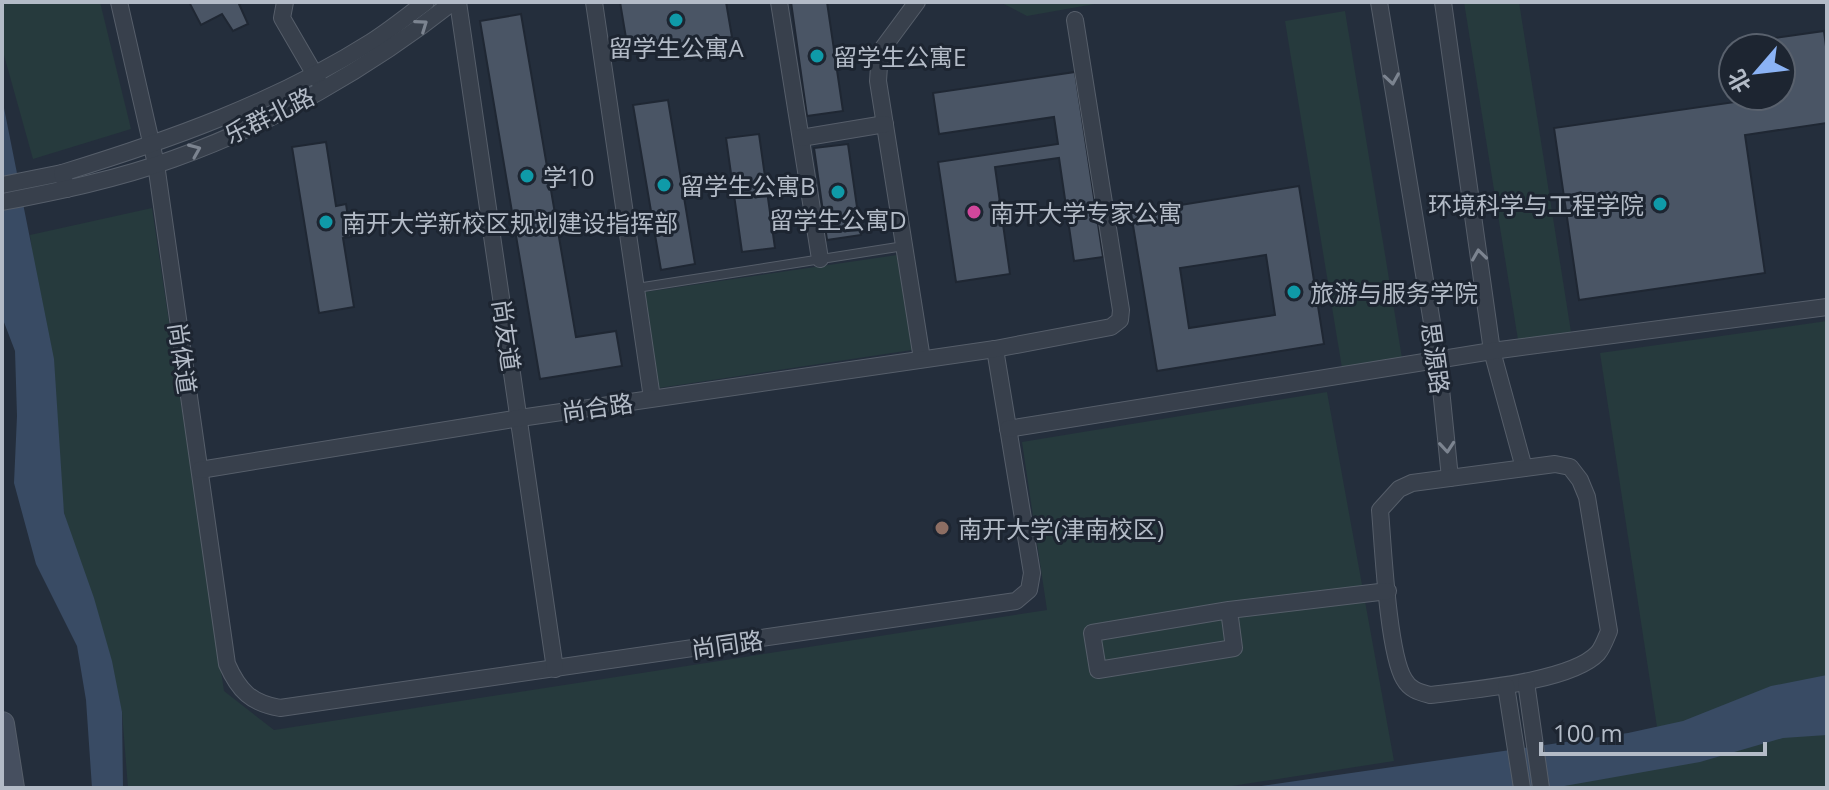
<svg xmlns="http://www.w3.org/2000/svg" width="1829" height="790" font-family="'Open Sans','Noto Sans SC',sans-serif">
	<rect width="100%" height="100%" fill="#242e3c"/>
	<g fill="#263a3d">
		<polygon points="2,2 100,2 131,129 33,159 2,48"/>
		<polygon points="1000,2 1106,2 1027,16"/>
		<polygon points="1464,2 1519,2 1571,332 1518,340"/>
		<polygon points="1345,11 1402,358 1342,368 1285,21"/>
		<polygon points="152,208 224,691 274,730 1047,610 1022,442 1327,392 1394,761 1219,788 128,788 122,712 64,513 30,235"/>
		<polygon points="897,255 912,350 659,388 645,292"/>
		<polygon points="1827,321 1827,700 1657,727 1600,353"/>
		<polygon points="1827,722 1827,788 1438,788"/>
	</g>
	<g fill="#394b64">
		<polygon points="2,98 54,359 64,513 94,598 112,661 122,712 123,788 92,788 86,700 77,646 36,564 14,483 17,416 15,351 2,317"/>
		<polygon points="1827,675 1827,735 1783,738 1700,762 1553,788 1247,788 1628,733 1683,721 1771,686"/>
	</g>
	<g fill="#4a5565" stroke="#1f2733" stroke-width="2" fill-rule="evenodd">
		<polygon points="189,2 244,2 239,4 248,24 233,31 222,14 201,25"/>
		<polygon points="620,2 726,2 732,37 628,50"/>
		<polygon points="791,2 827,2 843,111 807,116"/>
		<polygon points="521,14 576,337 616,331 622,366 540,379 480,21"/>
		<polygon points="1824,31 1827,54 1827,123 1745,135 1765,273 1579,300 1554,128 1756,99 1755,96 1781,96 1781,48 1748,48 1747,42"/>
		<polygon points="1075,72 1103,257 1074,261 1059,158 995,167 1010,274 956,282 938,162 1058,144 1054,117 939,134 933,93"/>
		<polygon points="668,100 695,264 661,270 633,105"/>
		<polygon points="759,134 775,248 742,252 726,138"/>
		<polygon points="326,142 336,206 346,204 351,237 343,238 354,307 319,313 292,147"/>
		<polygon points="848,144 861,235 827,240 814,148"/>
		<path d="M1299,186L1324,344L1157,371L1131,213ZM1266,255L1275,315L1189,328L1180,268Z"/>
	</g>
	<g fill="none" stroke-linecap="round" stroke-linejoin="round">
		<g stroke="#565e6a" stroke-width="10">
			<polyline id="lane" points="637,288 904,246"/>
		</g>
		<g stroke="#565e6a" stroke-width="18">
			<g id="street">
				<path d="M119,2L156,164L227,664C239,691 251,703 280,708L1016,601L1029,590L1032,573L995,349"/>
				<polyline points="285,2 282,18 318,80"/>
				<polyline points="458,2 555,669"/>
				<polyline points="594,2 652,398"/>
				<polyline points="779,2 820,259"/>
				<polyline points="917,2 880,52 878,81 922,359"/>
				<polyline points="1379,2 1438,359 1450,478"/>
				<polyline points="1443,2 1492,351 1524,468"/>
				<polyline points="801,138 885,124"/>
				<polyline points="2,185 62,173"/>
				<path d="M67,189L62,173C170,140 276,102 371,42C390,30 408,15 426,2"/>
				<path d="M2,202C59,191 118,179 173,159C270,125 372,66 453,2"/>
				<polyline points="1008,429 1492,351 1827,307"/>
				<path d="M1555,464L1570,467L1580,480L1587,497L1609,631C1606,638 1603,647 1598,653C1571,682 1469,690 1430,695C1419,692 1410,690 1404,679C1388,653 1383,546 1380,510L1399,489L1412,483Z"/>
				<polyline points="200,470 520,418 995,349 1111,327 1120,320 1121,310 1075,20"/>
				<polyline points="1229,610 1234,648 1098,670 1092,633 1229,610 1388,591"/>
				<polyline points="1526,682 1541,788"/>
				<polyline points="1506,686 1522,788"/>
			</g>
		</g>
		<g stroke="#565e6a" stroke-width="26">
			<polyline id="secondary" points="2,724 12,788"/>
		</g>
		<use href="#lane" stroke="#38404c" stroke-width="8"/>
		<use href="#street" stroke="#38404c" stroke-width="16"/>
		<use href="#secondary" stroke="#464f5f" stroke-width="24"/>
	</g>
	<defs><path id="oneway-chevron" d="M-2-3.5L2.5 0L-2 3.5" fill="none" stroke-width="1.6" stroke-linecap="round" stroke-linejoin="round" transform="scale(2)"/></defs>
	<g stroke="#7c8490">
		<use href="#oneway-chevron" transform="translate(422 25) rotate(-35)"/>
		<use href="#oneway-chevron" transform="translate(1392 79) rotate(81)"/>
		<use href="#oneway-chevron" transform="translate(195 150) rotate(-23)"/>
		<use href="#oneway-chevron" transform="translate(1479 255) rotate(-98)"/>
		<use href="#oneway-chevron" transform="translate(1447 447) rotate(85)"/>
	</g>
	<g fill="#0f9aa8" stroke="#1d2531" stroke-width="3">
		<circle cx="676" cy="20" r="8"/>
		<circle cx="817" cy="56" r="8"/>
		<circle cx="527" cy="176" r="8"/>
		<circle cx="664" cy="185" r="8"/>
		<circle cx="838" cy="192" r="8"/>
		<circle cx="1660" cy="204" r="8"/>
		<circle cx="326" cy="222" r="8"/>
		<circle cx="1294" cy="292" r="8"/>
	</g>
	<circle fill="#d1479c" stroke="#1d2531" stroke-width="3" cx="974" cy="212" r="8"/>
	<circle fill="#8d6e63" stroke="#1d2531" stroke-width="3" cx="942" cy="528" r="8"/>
	<g text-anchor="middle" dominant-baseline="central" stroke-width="6" stroke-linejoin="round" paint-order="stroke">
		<g font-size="24" fill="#b3bbc7" stroke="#1d2531" text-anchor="start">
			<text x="676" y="47" text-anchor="middle">留学生公寓A</text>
			<text x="833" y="56">留学生公寓E</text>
			<text x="543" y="176">学10</text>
			<text x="680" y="185">留学生公寓B</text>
			<text x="1644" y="204" text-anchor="end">环境科学与工程学院</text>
			<text x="990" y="212">南开大学专家公寓</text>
			<text x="838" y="219" text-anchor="middle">留学生公寓D</text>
			<text x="342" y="222">南开大学新校区规划建设指挥部</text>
			<text x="1310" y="292">旅游与服务学院</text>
			<text x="958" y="528">南开大学(津南校区)</text>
		</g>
		<g font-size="24" fill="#b3bbc7" stroke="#1d2531">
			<text transform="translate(269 115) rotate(-26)">乐群北路</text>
			<text transform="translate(507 335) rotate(82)">尚友道</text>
			<text transform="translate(183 358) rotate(82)">尚体道</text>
			<text transform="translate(1436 358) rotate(82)">思源路</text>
			<text transform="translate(597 407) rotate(-8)">尚合路</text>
			<text transform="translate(727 644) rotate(-8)">尚同路</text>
		</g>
	</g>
	<rect width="1829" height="790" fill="none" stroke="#b3bbc7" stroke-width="8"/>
	<g transform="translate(1757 72) rotate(242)"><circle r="38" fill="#1d2531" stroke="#59616d" stroke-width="2"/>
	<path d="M0-6L14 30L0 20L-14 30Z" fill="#8bb3f5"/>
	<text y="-12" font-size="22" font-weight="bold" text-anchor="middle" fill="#b3bbc7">北</text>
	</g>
	<path d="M1541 742v12h224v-12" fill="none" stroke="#b3bbc7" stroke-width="4"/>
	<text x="1553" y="742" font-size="24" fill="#b3bbc7" stroke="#1d2531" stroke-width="6" paint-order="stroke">100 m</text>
</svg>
